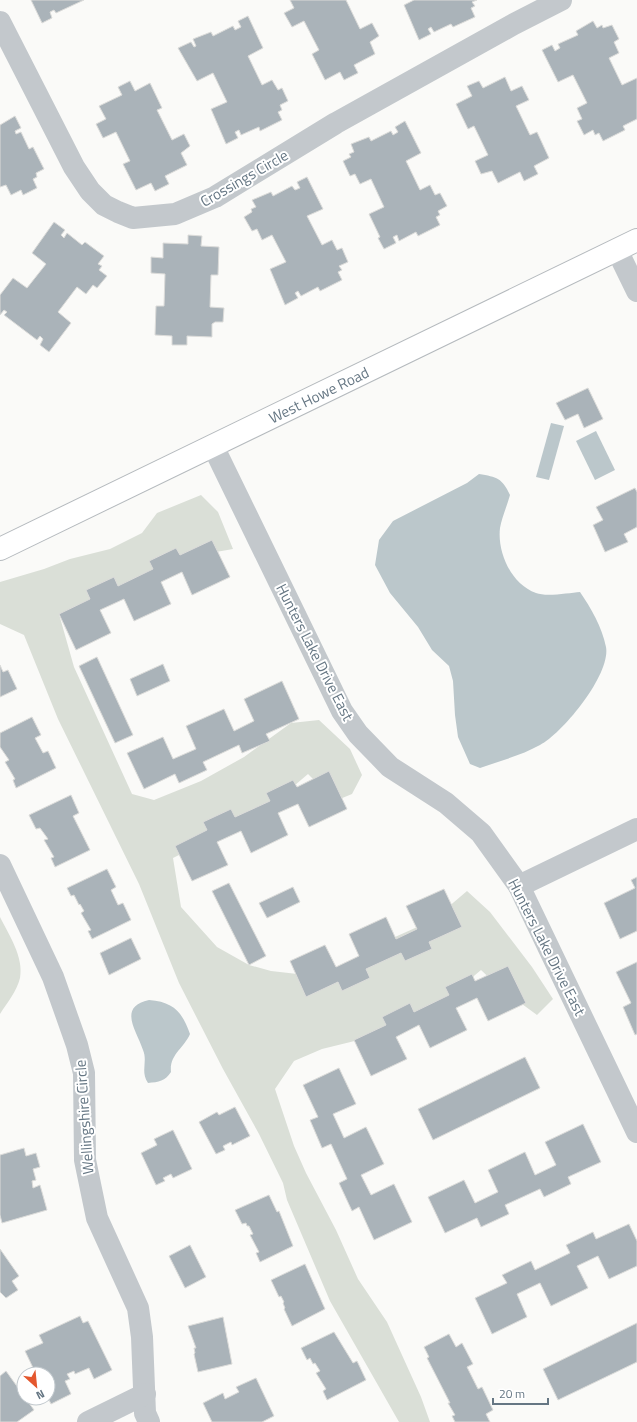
<svg xmlns="http://www.w3.org/2000/svg" width="637" height="1422" font-family="'Titillium Web',sans-serif">
	<rect width="100%" height="100%" fill="#fafaf8"/>
	<g fill="#dadfd7">
		<polygon points="201,495 218,512 233,549 199,555 93,604 59,614 74,667 132,794 154,800 201,781 244,757 291,723 319,720 350,749 362,775 352,794 335,801 308,774 261,814 173,858 181,907 217,947 249,965 271,971 324,977 377,945 433,920 467,891 490,912 532,967 553,999 537,1015 499,987 481,970 429,1014 379,1035 322,1049 294,1061 275,1089 294,1146 306,1173 336,1230 358,1279 387,1322 421,1397 430,1422 399,1422 330,1301 287,1200 283,1183 259,1134 223,1069 179,983 139,884 58,719 24,635 0,624 0,582 44,569 70,559 110,549 142,533 157,513"/>
		<path d="M0,917C9,935 24,957 20,978C17,991 7,1003 0,1014Z"/>
	</g>
	<g fill="#bbc7cb">
		<polygon points="551,423 564,426 549,480 536,477"/>
		<polygon points="596,431 615,470 595,480 576,441"/>
		<path d="M479,474C497,477 502,478 510,495C507,506 502,517 500,528C497,553 512,585 536,593C546,597 569,593 580,592C591,608 602,627 606,647C611,674 563,733 540,745C522,755 500,761 480,768L470,764L458,737L455,715L453,681L449,666L432,650L418,627L390,593L375,565L379,540L393,521L467,483Z"/>
		<path d="M149,1000C174,1002 182,1012 190,1034C184,1048 169,1055 171,1072C165,1081 159,1082 148,1083C140,1071 148,1062 143,1050C137,1031 117,1007 149,1000Z"/>
	</g>
	<g fill="#aab3b9" stroke="#dcdcda">
		<polygon points="31,0 84,0 56,13 54,10 50,12 52,18 42,23"/>
		<polygon points="290,0 346,0 360,29 372,23 379,36 370,42 375,54 354,65 358,73 344,80 340,72 325,80 312,54 319,50 304,21 292,27 284,13 294,8"/>
		<polygon points="414,0 477,0 472,2 475,6 471,8 475,17 453,27 451,24 434,32 431,27 428,29 431,34 419,40 404,5"/>
		<polygon points="248,16 263,48 248,56 262,85 272,80 278,90 282,88 288,101 280,105 282,110 278,112 282,120 260,131 259,127 241,135 239,130 235,132 238,138 226,144 211,109 227,102 213,73 197,81 178,48 191,42 194,47 196,46 193,39 211,32 213,36 233,26 235,30 241,27 238,21"/>
		<polygon points="593,21 597,28 602,25 603,28 612,25 619,39 614,42 619,53 609,58 622,85 637,78 637,119 623,126 625,130 603,141 599,133 595,135 593,130 584,135 577,121 582,119 577,108 587,103 573,75 558,82 542,50 552,45 555,51 560,48 558,44 578,35 576,31"/>
		<polygon points="505,77 511,91 522,86 529,100 516,106 530,135 537,132 549,158 534,166 538,174 524,181 520,172 498,183 492,171 481,174 475,161 488,155 474,126 468,129 456,104 472,96 467,86 479,81 483,88"/>
		<polygon points="130,81 135,91 150,83 162,108 157,110 172,140 184,134 190,146 181,153 187,165 165,176 169,184 155,191 151,183 136,190 123,164 130,161 116,132 103,138 96,124 106,119 99,106 122,95 118,87"/>
		<polygon points="15,116 21,128 15,131 16,134 21,132 29,149 33,147 44,169 36,173 37,177 33,179 37,188 23,195 21,190 11,195 6,185 0,187 0,125"/>
		<polygon points="405,121 421,153 406,161 420,190 430,185 435,195 440,193 447,206 438,211 440,215 436,217 440,225 418,236 416,232 399,241 397,235 393,237 396,243 384,249 378,238 380,237 369,214 384,207 371,179 360,184 355,174 350,176 343,161 351,157 349,154 354,152 351,144 369,137 371,141 391,131 393,135 398,132 395,127"/>
		<polygon points="307,177 323,209 307,216 322,245 332,240 337,250 342,248 348,262 339,266 342,270 338,272 342,280 320,291 318,287 301,296 298,291 295,293 298,298 285,305 270,269 286,262 272,235 262,240 257,229 252,231 244,217 252,212 251,209 256,207 252,200 271,192 273,196 292,186 295,190 300,188 297,182"/>
		<polygon points="54,222 65,230 61,235 64,238 67,233 82,245 85,242 104,256 98,264 102,266 99,270 107,276 97,288 93,285 86,294 77,287 58,312 71,323 49,352 40,345 43,339 40,336 37,340 4,315 7,312 4,310 0,315 0,295 13,278 27,288 46,264 32,253"/>
		<polygon points="188,235 202,236 201,246 219,247 218,275 211,275 210,307 224,308 223,322 215,322 212,324 212,337 187,336 187,345 172,345 172,336 155,335 156,306 164,306 165,274 151,273 151,257 163,258 163,243 188,244"/>
		<polygon points="588,388 603,419 584,428 578,414 565,420 556,403"/>
		<polygon points="635,488 637,492 637,527 624,534 628,542 605,552 593,525 603,520 596,507"/>
		<polygon points="212,540 230,577 192,595 182,572 161,582 171,604 134,621 124,599 100,610 111,633 76,650 59,614 90,599 86,590 114,577 118,586 153,569 149,561 176,548 180,555"/>
		<polygon points="97,657 133,735 115,743 79,666"/>
		<polygon points="163,664 170,681 137,696 130,679"/>
		<polygon points="0,665 3,672 8,670 17,689 0,697"/>
		<polygon points="282,681 299,719 266,734 270,741 242,753 239,745 203,762 207,770 179,783 175,774 144,789 127,753 163,737 173,759 196,749 186,726 224,709 234,731 254,721 244,699"/>
		<polygon points="32,717 41,735 35,738 43,753 48,751 56,768 16,788 13,780 15,779 5,762 9,760 0,747 0,733"/>
		<polygon points="329,771 347,809 309,827 298,804 278,813 288,835 251,853 241,831 217,842 228,865 192,881 175,846 207,830 203,822 231,809 235,817 270,801 266,793 293,780 297,787"/>
		<polygon points="71,795 79,813 73,816 90,850 55,867 51,858 54,857 44,840 48,839 40,828 36,829 29,815"/>
		<polygon points="107,869 116,887 111,890 118,905 123,903 131,920 92,939 88,931 91,930 81,913 84,911 80,904 79,905 74,895 71,896 67,888"/>
		<polygon points="637,877 637,931 620,939 604,903 635,888 631,880"/>
		<polygon points="229,883 266,956 249,965 212,891"/>
		<polygon points="293,887 300,902 267,918 259,903"/>
		<polygon points="444,889 462,927 429,942 432,949 405,961 401,953 366,969 370,978 342,991 338,982 306,997 290,961 325,945 336,967 359,956 349,934 386,917 396,939 417,929 406,906"/>
		<polygon points="131,938 141,959 109,975 100,953"/>
		<polygon points="637,962 637,1034 635,1035 623,1007 631,1003 616,972"/>
		<polygon points="508,966 526,1003 488,1021 477,998 456,1008 467,1030 430,1048 419,1025 396,1037 407,1059 371,1076 354,1040 386,1025 382,1017 410,1003 414,1012 449,995 445,987 472,974 475,981"/>
		<polygon points="525,1057 540,1088 433,1140 418,1109"/>
		<polygon points="339,1068 356,1104 333,1114 344,1138 366,1127 384,1164 361,1175 371,1195 394,1184 412,1222 374,1240 359,1207 352,1211 339,1183 347,1179 331,1144 322,1148 310,1120 318,1117 303,1085"/>
		<polygon points="235,1107 250,1136 232,1145 231,1142 223,1146 225,1150 216,1154 199,1122 217,1112 219,1115"/>
		<polygon points="583,1124 601,1162 568,1177 571,1184 544,1197 540,1189 505,1205 509,1214 481,1227 477,1218 445,1233 428,1197 464,1180 475,1203 498,1192 488,1170 525,1152 535,1175 556,1165 545,1142"/>
		<polygon points="173,1130 192,1169 173,1178 171,1174 163,1178 165,1181 156,1185 141,1153 157,1145 154,1139"/>
		<polygon points="24,1148 26,1156 36,1153 40,1167 33,1169 36,1180 32,1181 33,1188 40,1185 47,1210 2,1223 0,1215 0,1155"/>
		<polygon points="269,1195 277,1212 279,1211 293,1246 260,1262 256,1253 259,1252 250,1235 253,1234 249,1226 247,1226 246,1223 242,1224 235,1210"/>
		<polygon points="629,1224 637,1241 637,1266 609,1279 598,1256 577,1266 588,1288 551,1306 540,1283 517,1294 527,1317 492,1334 475,1298 507,1283 502,1275 531,1261 535,1270 570,1253 566,1245 593,1232 596,1239"/>
		<polygon points="190,1245 206,1277 185,1288 169,1256"/>
		<polygon points="0,1249 19,1276 12,1281 18,1290 6,1298 0,1292"/>
		<polygon points="305,1264 325,1309 292,1326 284,1309 285,1308 283,1303 284,1302 281,1296 279,1297 271,1280"/>
		<polygon points="80,1316 83,1323 88,1321 112,1370 94,1379 89,1368 75,1374 74,1371 67,1374 70,1379 65,1381 71,1394 51,1404 48,1398 48,1374 36,1374 25,1351 43,1343 39,1335"/>
		<polygon points="223,1317 232,1364 198,1372 194,1354 195,1353 194,1348 196,1348 188,1326"/>
		<polygon points="637,1323 637,1362 558,1400 543,1369"/>
		<polygon points="334,1332 353,1363 357,1361 366,1380 327,1400 323,1391 326,1389 316,1373 320,1371 315,1363 313,1364 310,1358 307,1360 301,1348"/>
		<polygon points="449,1334 456,1347 462,1343 473,1364 467,1367 478,1389 482,1387 493,1410 486,1414 490,1422 455,1422 452,1416 455,1415 448,1403 450,1403 427,1358 429,1357 424,1347"/>
		<polygon points="6,1371 34,1410 17,1422 0,1422 0,1376"/>
		<polygon points="256,1378 274,1416 262,1422 212,1422 203,1403 223,1393 225,1399 239,1392 236,1387"/>
	</g>
	<g fill="none" stroke-linecap="round" stroke-linejoin="round">
		<g stroke="#b5babe" stroke-width="24">
			<g id="major">
				<path id="s1" d="M0,549L637,240"/>
			</g>
		</g>
		<g stroke="#c3c8cc" stroke-width="22">
			<polyline points="0,22 74,167 90,191 104,205 118,212 133,218 175,214 215,197 336,123 514,24 561,0"/>
			<polyline points="617,250 637,291"/>
			<polyline points="213,446 342,711 358,734 390,767 446,803 481,833 519,886 637,1132"/>
			<polyline points="0,865 53,977 77,1045 84,1073 85,1160 97,1218 138,1308 142,1337 145,1413 149,1422"/>
			<polyline points="519,886 637,829"/>
			<polyline points="88,1422 145,1394"/>
		</g>
		<use href="#major" stroke="#fff" stroke-width="22"/>
	</g>
	<g text-anchor="middle" dominant-baseline="central" stroke-width="4" stroke-linejoin="round" paint-order="stroke">
		<g font-size="15" fill="#657683" stroke="#fff">
			<text transform="translate(244 178) rotate(-30)">Crossings Circle</text>
			<text stroke="none"><textPath href="#s1" startOffset="354">West Howe Road</textPath></text>
			<text transform="translate(315 652) rotate(63)">Hunters Lake Drive East</text>
			<text transform="translate(547 947) rotate(63)">Hunters Lake Drive East</text>
			<text transform="translate(84 1117) rotate(-94)">Wellingshire Circle</text>
		</g>
	</g>
	<g transform="translate(36 1386) rotate(153)"><circle r="19" fill="#ffffff" stroke="#c1c8cd"/>
	<path d="M0-3L7 15L0 10L-7 15Z" fill="#e4572e"/>
	<text y="-6" font-size="11" font-weight="bold" text-anchor="middle" fill="#657683">N</text>
	</g>
	<path d="M493 1398v6h55v-6" fill="none" stroke="#657683" stroke-width="2"/>
	<text x="499" y="1398" font-size="12" fill="#657683" stroke="#ffffff" stroke-width="3" paint-order="stroke">20 m</text>
</svg>
